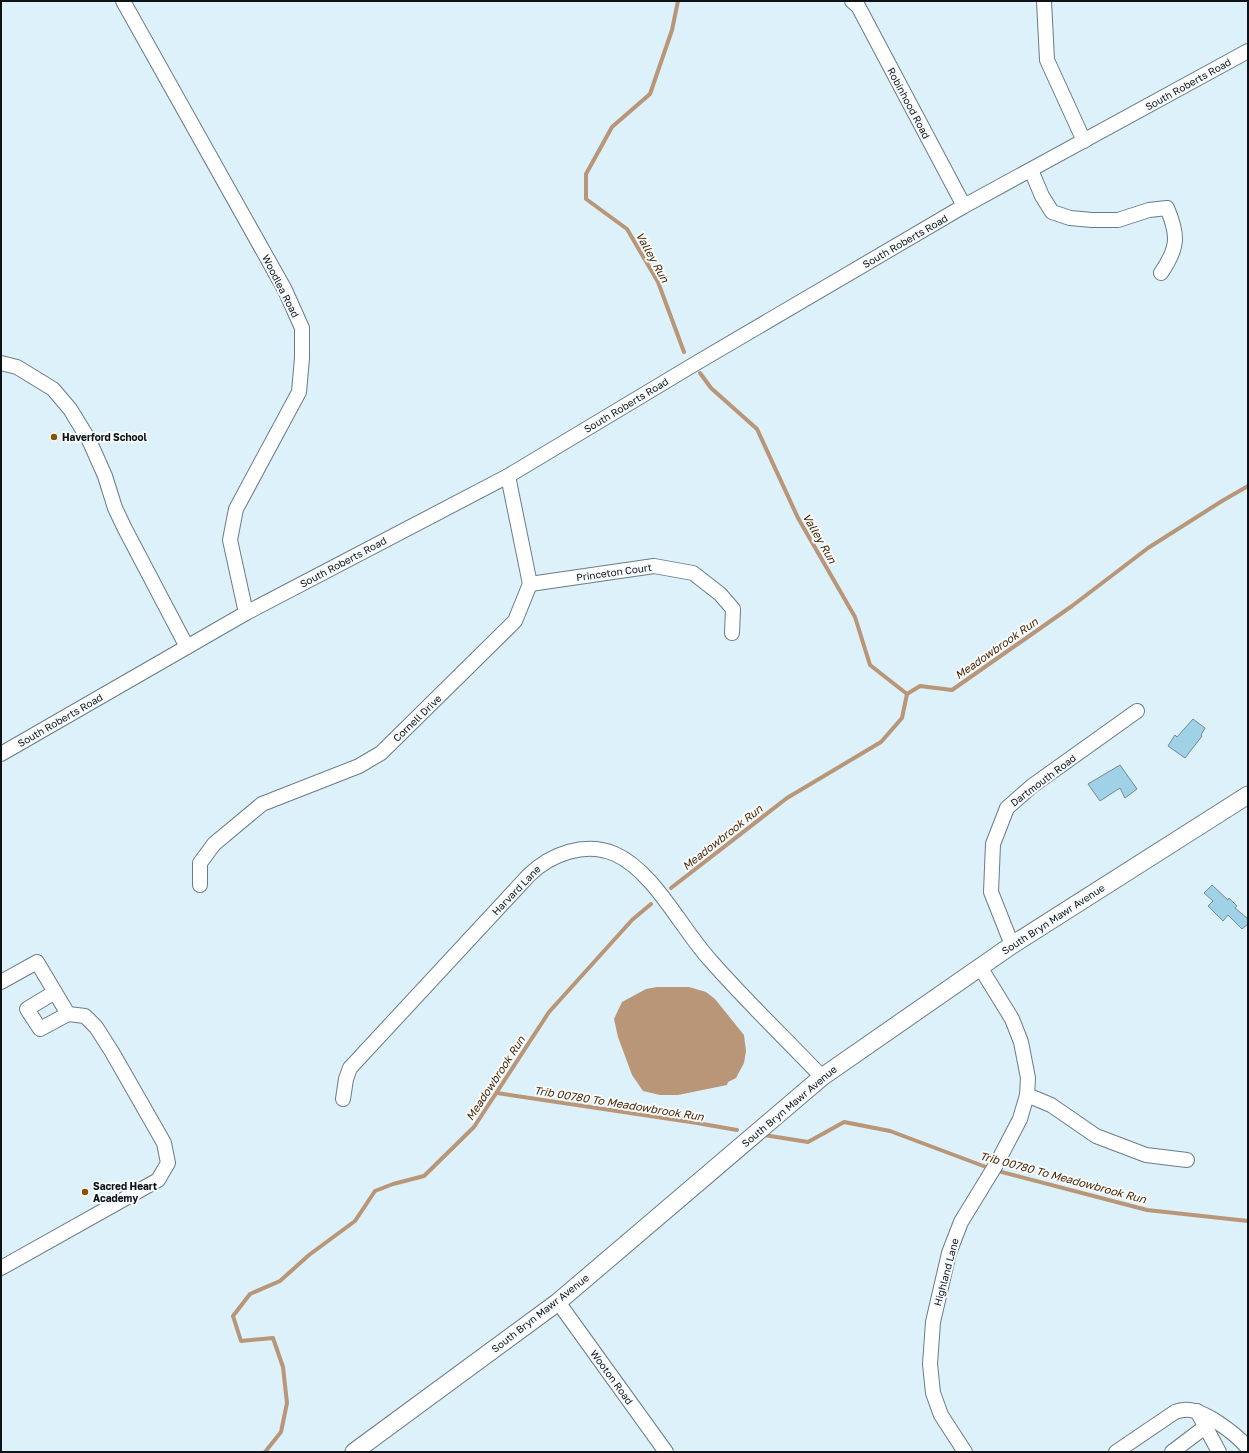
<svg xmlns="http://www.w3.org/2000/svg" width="1249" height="1453" font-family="'Golos Text',sans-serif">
	<rect width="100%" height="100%" fill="#dcf1fa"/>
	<polygon fill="#b99677" points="657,987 689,987 706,992 715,999 744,1035 746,1051 744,1063 736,1078 728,1082 727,1085 678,1095 660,1095 643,1091 632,1075 618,1037 614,1019 622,1002 646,989"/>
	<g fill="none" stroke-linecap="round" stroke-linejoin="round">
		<g stroke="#b99677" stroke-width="4">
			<polyline points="678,1 672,30 650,94 612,127 586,174 586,199 627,229 658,282 684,352"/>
			<polyline points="700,373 711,388 757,429 798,518 855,617 870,665 907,694"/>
			<polyline points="671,888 787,798 881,742 902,718 907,694 920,686 952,690 1072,606 1148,548 1222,501 1248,486"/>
			<polyline points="497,1093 697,1123 737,1130"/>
			<polyline points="764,1135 808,1142 844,1122 890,1131 994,1170 1147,1210 1248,1221"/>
			<polyline points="265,1452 281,1432 287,1403 283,1367 273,1338 241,1341 233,1316 250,1294 280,1281 309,1255 355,1221 375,1191 393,1184 424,1176 474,1127 549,1012 632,920 651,904"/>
		</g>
	</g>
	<g fill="#9fd1e7" stroke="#778992">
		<polygon points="1193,719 1205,728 1201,735 1202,736 1185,758 1168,746 1175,735 1177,737"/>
		<polygon points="1120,765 1137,789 1125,798 1120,788 1100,801 1088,784"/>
		<polygon points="1212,885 1228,900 1229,898 1237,906 1235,908 1248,919 1248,924 1242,929 1228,915 1223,921 1208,906 1213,901 1204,893"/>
	</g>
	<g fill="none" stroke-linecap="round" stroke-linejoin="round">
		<g stroke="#6a7c85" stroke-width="16">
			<g id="minor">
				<polyline points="123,1 285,290 302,328 302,358 299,392 236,509 230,540 246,613"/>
				<polyline points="852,1 858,6 964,206"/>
				<polyline points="1044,1 1047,60 1084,141"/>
				<path d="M1031,170L1042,196L1052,212L1070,218L1092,220H1118L1149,210L1167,208C1179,236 1178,248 1161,273"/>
				<polyline points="1,363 17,367 53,389 70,409 89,440 105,476 115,508 125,529 187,647"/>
				<polyline points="530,584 654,566 693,573 720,594 733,609 732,633"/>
				<polyline points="1,754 246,613 508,476 698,362 964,206 1248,51"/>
				<polyline points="200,885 200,863 214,844 262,804 359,766 381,753 515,621 530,584 508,476"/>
				<polyline points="1012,945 991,892 993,844 1007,808 1032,786 1137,711"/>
				<polyline points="1,982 37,962 68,1014 40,1029 27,1009 55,992"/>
				<polyline points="1027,1095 1051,1105 1096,1136 1146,1155 1187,1160"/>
				<path d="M343,1099L346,1079L350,1068L529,875C551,854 585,841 615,854C654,871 682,930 711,961C746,1001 785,1038 822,1077"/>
				<polyline points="1,1268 158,1180 168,1163 164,1143 112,1052 96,1027 85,1016 68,1014"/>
				<polyline points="558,1302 666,1452"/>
				<polyline points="1197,1411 1219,1452"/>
				<polyline points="965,1452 941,1415 933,1393 930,1364 933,1322 949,1253 961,1222 997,1163 1020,1119 1027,1095 1028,1078 1021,1042 1012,1019 980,967"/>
				<path d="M1116,1452L1175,1412C1178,1411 1182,1410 1184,1410C1202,1407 1237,1435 1248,1448"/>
				<polyline points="1172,1452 1205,1427"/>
			</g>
		</g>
		<g stroke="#6a7c85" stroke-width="19">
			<polyline id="major" points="354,1452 558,1302 822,1077 1012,945 1248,795"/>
		</g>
		<use href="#minor" stroke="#fff" stroke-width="14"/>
		<use href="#major" stroke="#fff" stroke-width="17"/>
	</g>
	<g fill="#8b520a" stroke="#f7fbfd" stroke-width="1.5">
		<circle cx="54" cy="437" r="4"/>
		<circle cx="85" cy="1192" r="4"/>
	</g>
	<g text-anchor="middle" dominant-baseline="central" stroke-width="4" stroke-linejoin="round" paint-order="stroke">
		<g font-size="10" fill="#0d1417" stroke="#f7fbfd">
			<text transform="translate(1188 84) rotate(-29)">South Roberts Road</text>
			<text transform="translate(909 103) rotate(62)">Robinhood Road</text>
			<text transform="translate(905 241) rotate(-30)">South Roberts Road</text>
			<text transform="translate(281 286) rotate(63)">Woodlea Road</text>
			<text transform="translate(626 405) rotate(-31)">South Roberts Road</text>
			<text transform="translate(343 562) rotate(-28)">South Roberts Road</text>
			<text transform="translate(614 572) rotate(-8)">Princeton Court</text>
			<text transform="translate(417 718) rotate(-44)">Cornell Drive</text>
			<text transform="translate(60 720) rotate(-30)">South Roberts Road</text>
			<text transform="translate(1043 780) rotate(-37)">Dartmouth Road</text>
			<text transform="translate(516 890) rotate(-46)">Harvard Lane</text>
			<text transform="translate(1053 919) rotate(-33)">South Bryn Mawr Avenue</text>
			<text transform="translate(789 1106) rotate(-40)">South Bryn Mawr Avenue</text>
			<text transform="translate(946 1272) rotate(-75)">Highland Lane</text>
			<text transform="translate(540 1313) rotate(-38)">South Bryn Mawr Avenue</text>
			<text transform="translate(612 1377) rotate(54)">Wooton Road</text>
		</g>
		<g font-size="10" font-weight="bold" fill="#0d1417" stroke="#f7fbfd" text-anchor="start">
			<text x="62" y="437">Haverford School</text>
			<text x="93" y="1186">Sacred Heart<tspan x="93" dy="12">Academy</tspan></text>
		</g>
		<g font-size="11" font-style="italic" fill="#4b2800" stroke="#f7fbfd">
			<text transform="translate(653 257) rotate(61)">Valley Run</text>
			<text transform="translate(820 538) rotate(60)">Valley Run</text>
			<text transform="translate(996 648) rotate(-35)">Meadowbrook Run</text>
			<text transform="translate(722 837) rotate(-38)">Meadowbrook Run</text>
			<text transform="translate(495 1078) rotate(-57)">Meadowbrook Run</text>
			<text transform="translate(619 1103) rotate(9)">Trib 00780 To Meadowbrook Run</text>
			<text transform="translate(1063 1177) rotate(15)">Trib 00780 To Meadowbrook Run</text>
		</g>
	</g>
	<rect width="1249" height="1453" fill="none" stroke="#0d1417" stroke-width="4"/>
</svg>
